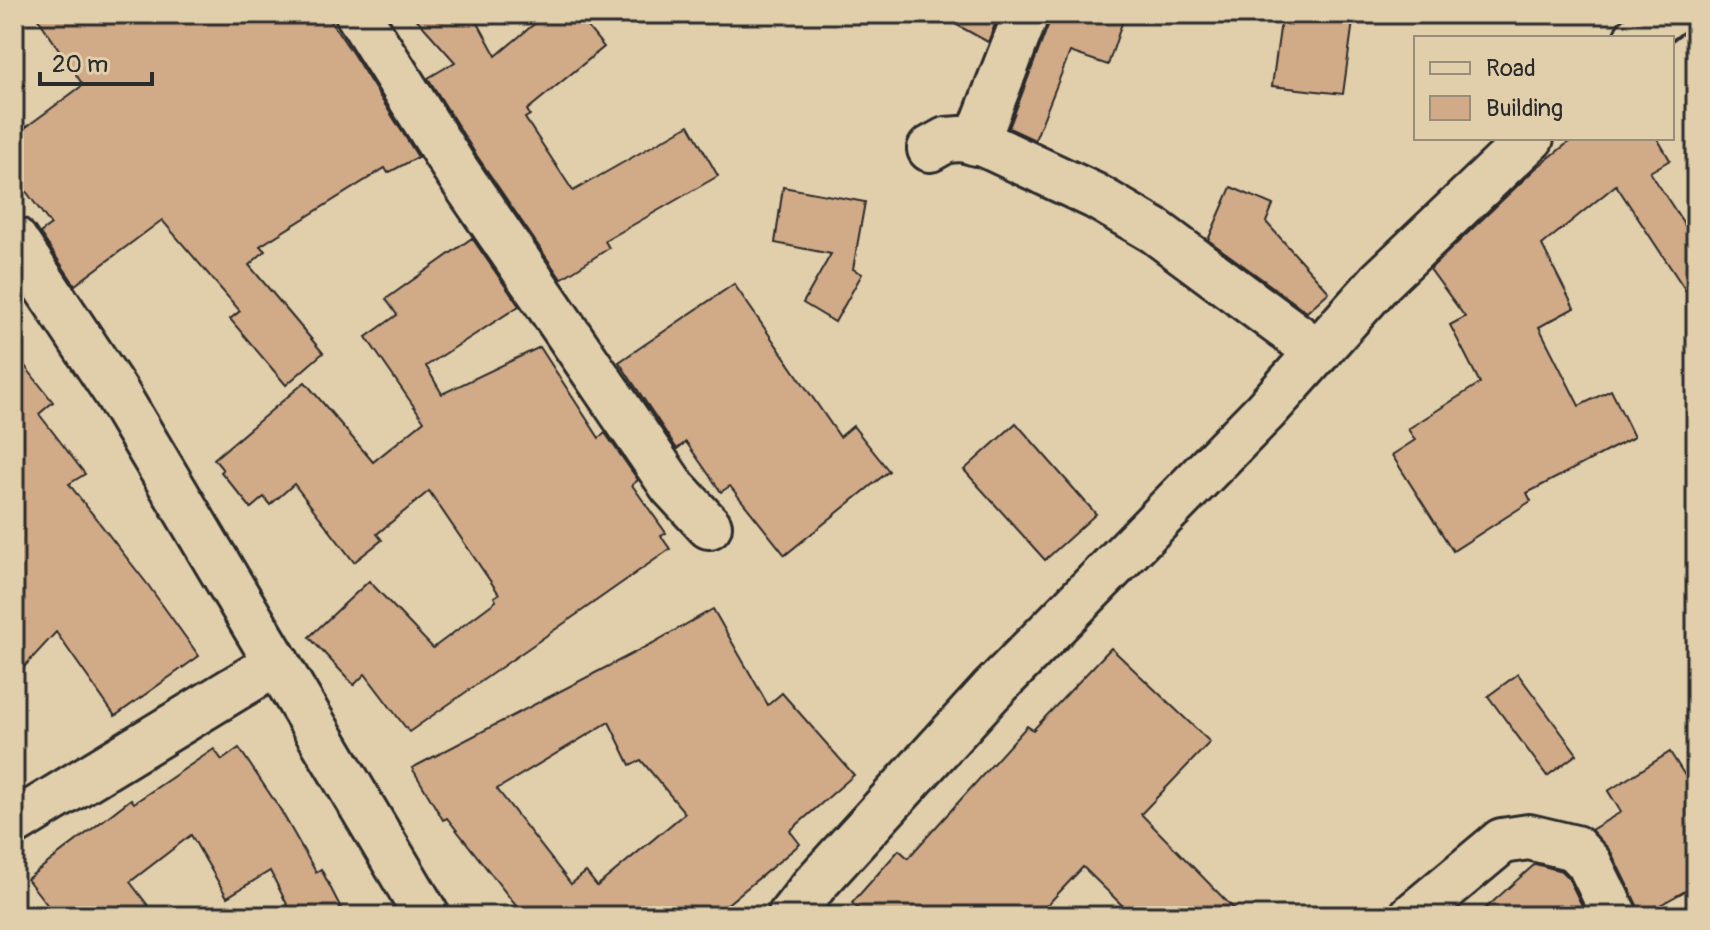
<svg xmlns="http://www.w3.org/2000/svg" width="1710" height="930" font-family="Pangolin,sans-serif">
	<rect width="100%" height="100%" fill="#e1cfac"/>
	<filter id="ink" filterUnits="userSpaceOnUse"><feTurbulence type="fractalNoise" baseFrequency=".0125" numOctaves="2"/><feDisplacementMap in="SourceGraphic" scale="16" xChannelSelector="R" yChannelSelector="G"/><feConvolveMatrix kernelMatrix="1 2 1 2 8 2 1 2 1" color-interpolation-filters="sRGB"/></filter>
	<g filter="url(#ink)">
		<g fill="#d1aa88" stroke="#2b2b2b" stroke-width="2" fill-rule="evenodd">
			<polygon points="35,14 326,14 353,54 418,157 388,173 385,168 260,246 265,251 249,265 323,353 286,385 230,319 240,311 162,220 75,285 40,233 51,225 14,175 14,136 83,85"/>
			<polygon points="412,14 473,14 496,56 546,14 577,14 604,47 527,110 530,115 525,118 573,191 689,125 718,176 605,241 609,248 561,279 475,153 428,78 455,62"/>
			<polygon points="937,14 999,14 988,42"/>
			<polygon points="1050,14 1125,14 1108,65 1070,52 1035,140 1009,128 1049,23"/>
			<polygon points="1282,14 1354,14 1343,94 1272,86"/>
			<polygon points="1574,138 1657,138 1670,160 1650,172 1696,242 1696,306 1616,185 1542,245 1574,308 1539,327 1579,406 1611,390 1634,437 1527,493 1531,501 1453,551 1392,455 1415,440 1408,429 1480,383 1450,325 1465,317 1430,269 1535,169"/>
			<polygon points="783,187 865,202 853,269 862,274 835,322 803,303 831,254 775,243"/>
			<polygon points="1231,187 1273,205 1266,222 1329,292 1307,312 1208,240"/>
			<polygon points="472,238 519,306 426,366 442,394 540,347 599,438 605,433 638,480 632,485 666,533 661,536 670,549 409,732 365,674 354,685 309,637 369,581 433,648 496,601 494,597 499,594 429,491 377,534 382,540 354,562 294,484 270,505 264,497 251,508 221,472 223,470 214,459 305,382 373,462 424,421 366,337 397,315 386,299"/>
			<polygon points="734,284 840,437 853,426 889,471 785,555 730,486 721,492 686,442 677,449 619,362"/>
			<polygon points="14,352 53,402 39,414 85,474 69,484 148,585 199,656 115,716 56,632 14,678"/>
			<polygon points="1016,423 1096,514 1045,560 964,470"/>
			<path d="M713,609L768,705L782,693L854,775L790,831L800,844L713,916H524L447,818L443,820L412,768L651,644ZM609,722L630,765L641,760L685,813L597,886L586,872L571,884L497,789Z"/>
			<polygon points="1111,648 1210,742 1141,814 1241,916 1133,916 1083,867 1037,916 866,916 852,903 899,850 908,858 1027,726 1033,730"/>
			<polygon points="1518,674 1577,754 1547,776 1488,696"/>
			<polygon points="239,748 280,809 316,872 321,869 345,916 293,916 270,871 227,897 191,835 130,882 156,916 56,916 27,879 131,799 134,803 214,749 222,760"/>
			<polygon points="1670,752 1696,793 1696,885 1640,916 1637,905 1611,852 1591,830 1621,812 1608,791"/>
			<polygon points="1535,864 1562,871 1568,877 1587,916 1477,916"/>
		</g>
		<g fill="none" stroke-linecap="round" stroke-linejoin="round">
			<g stroke="#2b2b2b" stroke-width="50">
				<g id="minor">
					<polyline points="358,14 454,167 672,486 709,526"/>
					<polyline points="1637,38 1668,14"/>
					<polyline points="976,143 1026,14"/>
					<polyline points="930,149 946,140 961,139 984,144 1095,196 1155,231 1318,352"/>
					<polyline points="14,239 117,394 427,916"/>
					<polyline points="14,823 277,663"/>
					<polyline points="790,916 815,884 991,691 1265,411 1381,281 1531,138"/>
					<polyline points="1412,916 1502,841 1529,837 1575,848 1589,863 1615,916"/>
				</g>
			</g>
			<use href="#minor" stroke="#e1cfac" stroke-width="44"/>
		</g>
	</g>
	<rect width="1710" height="930" fill="none" stroke="#e1cfac" stroke-width="48"/>
	<rect x="24" y="24" width="1662" height="882" fill="none" stroke="#2b2b2b" stroke-width="3" filter="url(#ink)"/>
	<rect x="1414" y="36" width="260" height="104" fill="#e1cfac" stroke="#988d78" stroke-width="2"/>
	<rect x="1430" y="62" width="40" height="12" fill="#e1cfac" stroke="#988d78" stroke-width="2"/>
	<text x="1486" y="76" font-size="24" fill="#2b2b2b">Road</text>
	<rect x="1430" y="96" width="40" height="24" fill="#d1aa88" stroke="#988d78" stroke-width="2"/>
	<text x="1486" y="116" font-size="24" fill="#2b2b2b">Building</text>
	<path d="M40 72v12h112v-12" fill="none" stroke="#2b2b2b" stroke-width="4"/>
	<text x="52" y="72" font-size="24" fill="#2b2b2b" stroke="#e1cfac" stroke-width="6" paint-order="stroke">20 m</text>
</svg>
